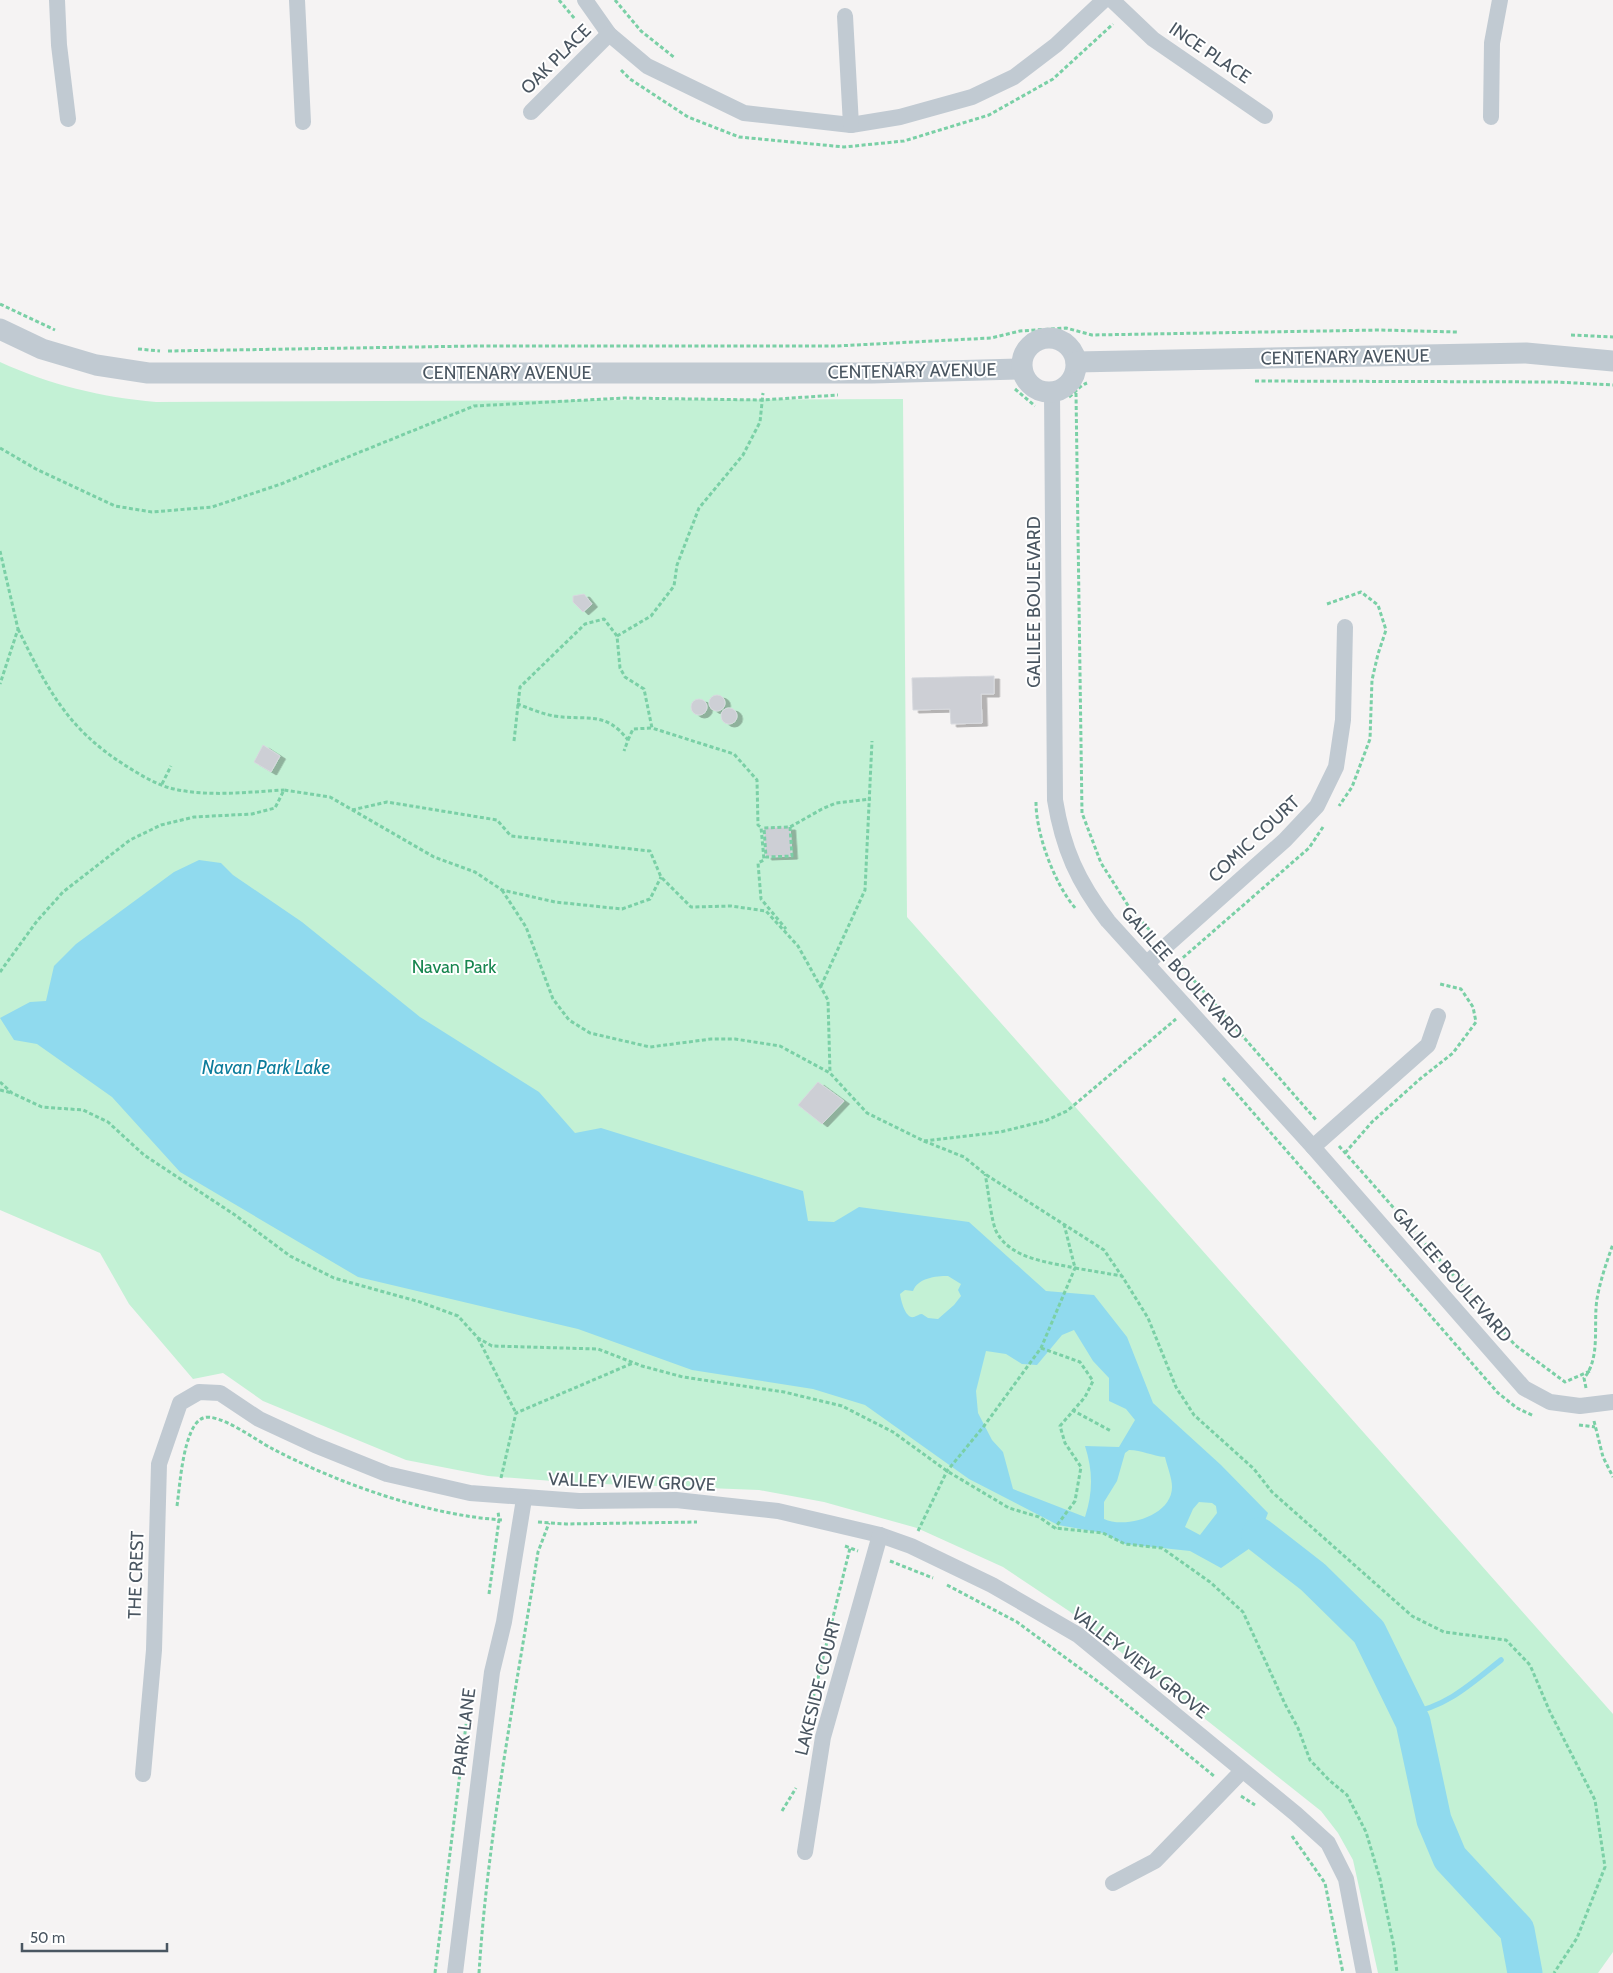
<svg xmlns="http://www.w3.org/2000/svg" width="1613" height="1973" font-family="Cabin,sans-serif">
	<defs>
		<filter id="shadow"><feDropShadow dx="5.5" dy="3" stdDeviation="0" flood-color="#0004"/></filter>
	</defs>
	<rect width="100%" height="100%" fill="#f5f3f3"/>
	<path fill="#c3f1d5" d="M0,362C50,385 101,397 156,402L903,399L907,917L1613,1714V1952L1598,1973H1378L1353,1860L1338,1833L1321,1811L1069,1611L1003,1567L917,1528L824,1502L759,1490L578,1483L488,1476L406,1460L263,1401L223,1373L193,1379L129,1304L100,1253L0,1210Z"/>
	<path fill="#90daee" fill-rule="evenodd" d="M199,860L221,863L233,875L302,922L420,1017L539,1092L575,1133L601,1128L803,1191L808,1221L834,1222L859,1207L969,1222L1046,1291L1094,1295L1127,1337L1153,1403L1221,1465L1268,1513L1256,1544L1221,1568L1190,1551L1125,1544L1103,1533L1058,1525L969,1479L865,1405L813,1389L692,1370L578,1329L358,1277L180,1172L112,1097L37,1044L14,1040L0,1018L30,1002L46,1001L54,966L76,944L174,872ZM948,1276L961,1284L958,1290L961,1296L954,1305L938,1319L928,1318L922,1314C919,1314 917,1316 914,1317C905,1319 901,1300 900,1294L905,1290L913,1291C918,1278 935,1276 948,1276ZM1074,1330L1093,1361L1109,1378V1401L1126,1409L1135,1420L1119,1447L1085,1446C1093,1471 1093,1492 1085,1517L1013,1489L1003,1452L992,1440L978,1413L976,1391L986,1351L1006,1354L1022,1364L1037,1365L1062,1335ZM1129,1450C1142,1450 1152,1456 1165,1457C1167,1466 1172,1478 1172,1487C1172,1516 1125,1529 1104,1519V1502L1117,1481L1125,1453ZM1199,1502L1212,1503L1216,1506L1217,1513L1200,1535L1185,1527L1193,1509Z"/>
	<g fill="none" stroke-linecap="round" stroke-linejoin="round">
		<path stroke="#90daee" stroke-width="5.5" d="M1409,1713C1447,1707 1472,1683 1501,1660"/>
		<polyline stroke="#90daee" stroke-width="35" points="1259,1535 1313,1577 1369,1632 1413,1722 1434,1820 1450,1858 1517,1930 1525,1973"/>
	</g>
	<g fill="#cdcfd5" stroke="#d7d9de" filter="url(#shadow)">
		<polygon points="584,594 592,604 583,612 573,602 573,596"/>
		<polygon points="994,676 994,694 981,694 982,723 951,724 950,709 913,710 912,678"/>
		<circle cx="717" cy="703" r="8"/>
		<circle cx="699" cy="707" r="8"/>
		<circle cx="729" cy="716" r="8"/>
		<polygon points="263,745 280,756 271,772 254,762"/>
		<polygon points="790,827 792,856 766,857 764,828"/>
		<polygon points="818,1082 844,1101 822,1124 798,1105"/>
	</g>
	<g fill="none" stroke-linecap="round" stroke-linejoin="round">
		<g stroke="#7ad0a6" stroke-width="3" stroke-dasharray="4 2.5" stroke-linecap="butt">
			<polyline points="559,0 575,19"/>
			<polyline points="615,0 641,31 675,58"/>
			<polyline points="621,70 630,79 688,117 739,137 844,147 904,141 989,115 1053,79 1113,24"/>
			<polyline points="0,304 55,330"/>
			<polyline points="1571,335 1613,337"/>
			<polyline points="138,349 160,351"/>
			<polyline points="168,351 476,346 836,346 991,338 1020,331 1066,328 1092,335 1380,330 1457,332"/>
			<polyline points="1255,381 1557,382 1613,385"/>
			<polyline points="1015,389 1035,406"/>
			<polyline points="1076,393 1082,813 1101,863 1129,907 1154,935"/>
			<path d="M1069,397C1076,392 1079,386 1087,383"/>
			<polyline points="0,448 36,469 115,506 152,512 212,507 281,484 474,406 624,398 762,400 838,395"/>
			<polyline points="0,551 18,629 0,684"/>
			<polyline points="1327,604 1361,592 1378,605 1386,630 1378,654 1372,680 1370,739 1352,787 1339,806"/>
			<path d="M18,629C47,688 66,727 123,764C139,774 156,785 174,789C210,797 248,792 284,790"/>
			<polyline points="617,636 651,616 674,586 677,565 699,508 743,455 760,422 763,393"/>
			<path d="M517,704C529,708 542,714 554,716C586,721 605,710 628,740L624,751"/>
			<polyline points="628,740 633,729 652,728"/>
			<polyline points="514,741 520,687 585,624 604,619 617,636 620,668 625,677 644,689 652,728 734,754 757,780 758,825 761,827 764,860 758,863 761,899 786,929"/>
			<polyline points="162,784 171,766"/>
			<path d="M1036,802C1036,835 1055,885 1076,909"/>
			<polyline points="352,810 387,802 497,820 511,836 650,851 661,877 691,907 731,906 766,911 798,946 828,1000 830,1073"/>
			<polyline points="790,827 792,856 766,857 764,828 790,827 822,809 836,803 871,799"/>
			<polyline points="502,890 526,927 553,999 569,1020 590,1033 650,1047 711,1039 735,1039 780,1046 830,1073 867,1113 924,1141 1000,1132 1045,1121 1067,1111 1176,1019"/>
			<polyline points="1176,960 1317,1121"/>
			<polyline points="1178,962 1309,848 1323,827"/>
			<polyline points="0,972 37,921 63,892 130,840 161,825 194,817 252,814 275,808 284,790 330,797 434,857 475,872 502,890 555,902 622,909 650,899 661,877"/>
			<polyline points="821,986 865,890 872,741"/>
			<polyline points="1223,1078 1498,1393 1517,1408 1534,1416"/>
			<polyline points="0,1082 12,1093 42,1107 83,1110 108,1122 144,1155 235,1215 290,1256 334,1278 420,1302 458,1316 478,1338 492,1346 598,1349 642,1366 683,1377 784,1392 842,1406 893,1432 947,1471 1009,1508 1039,1517 1055,1528 1103,1533 1125,1544 1162,1548 1210,1582 1243,1612 1285,1704 1298,1728 1310,1760 1329,1780 1347,1795 1366,1832 1380,1879 1394,1947 1397,1973"/>
			<polyline points="0,1090 12,1093"/>
			<polyline points="924,1141 964,1157 985,1174 1104,1250 1121,1275"/>
			<polyline points="1339,1146 1515,1345 1565,1382 1590,1371"/>
			<polyline points="1345,1153 1372,1122 1420,1079 1453,1053 1476,1022 1473,1007 1461,989 1440,984"/>
			<polyline points="1064,1224 1075,1268 1122,1276 1148,1318 1176,1387 1194,1415 1254,1469 1272,1492 1412,1616 1444,1632 1506,1640 1530,1665 1550,1712 1595,1800 1605,1867 1577,1938 1554,1973"/>
			<polyline points="478,1338 516,1413"/>
			<polyline points="1041,1348 1080,1362 1093,1381 1085,1397 1060,1426 1065,1443 1081,1467 1075,1501 1055,1528"/>
			<path d="M1586,1388L1584,1378C1601,1358 1593,1324 1597,1299C1600,1281 1607,1261 1613,1244"/>
			<polyline points="1072,1410 1111,1431"/>
			<polyline points="1594,1421 1603,1457 1613,1477"/>
			<polyline points="1579,1425 1595,1427"/>
			<polyline points="501,1478 516,1413 633,1363"/>
			<path d="M177,1506C180,1486 183,1426 203,1418C218,1412 256,1440 271,1448C337,1483 429,1516 504,1520"/>
			<polyline points="538,1522 566,1524 697,1522"/>
			<path d="M918,1531L947,1471L984,1426L1041,1348L1075,1268C1048,1262 1010,1259 996,1231C991,1220 988,1187 985,1174"/>
			<polyline points="845,1546 858,1551"/>
			<polyline points="890,1561 933,1578"/>
			<polyline points="947,1585 1017,1622 1104,1686 1214,1776"/>
			<polyline points="489,1594 499,1520 498,1511"/>
			<polyline points="807,1723 850,1548"/>
			<polyline points="1241,1796 1255,1805"/>
			<polyline points="782,1811 796,1788"/>
			<polyline points="1292,1836 1325,1883 1343,1973"/>
			<polyline points="435,1973 469,1701"/>
			<path d="M479,1973C488,1832 516,1691 538,1552L549,1523"/>
		</g>
		<g stroke="#c1cad2" stroke-width="16">
			<polyline points="57,0 59,45 68,119"/>
			<polyline points="297,0 303,122"/>
			<polyline points="585,0 609,34 647,66 744,113 851,125 900,117 972,97 1014,77 1056,45 1104,0"/>
			<polyline points="1112,0 1153,39 1265,116"/>
			<polyline points="845,16 851,125"/>
			<polyline points="531,112 609,34"/>
			<polyline points="1491,117 1492,43 1500,0"/>
			<path d="M1052,391L1055,800C1063,849 1078,882 1108,921L1313,1147L1524,1388L1550,1402L1580,1406L1613,1402"/>
			<polyline points="1147,963 1285,840 1317,806 1336,767 1343,720 1345,627"/>
			<polyline points="1313,1147 1428,1045 1438,1016"/>
			<polyline points="143,1774 154,1650 159,1464 180,1403 199,1392 220,1393 259,1419 315,1445 387,1474 470,1493 579,1501 676,1500 778,1511 880,1535 911,1546 992,1585 1078,1635 1296,1814 1328,1843 1346,1879 1364,1973"/>
			<polyline points="805,1852 823,1737 880,1535"/>
			<polyline points="1113,1883 1155,1861 1242,1771"/>
			<polyline points="455,1973 492,1672 504,1622 524,1499"/>
		</g>
		<g stroke="#c1cad2" stroke-width="21">
			<polyline points="0,329 42,349 96,365 148,373 872,373 1022,369"/>
			<circle cx="1049" cy="365" r="27"/>
			<polyline points="1076,362 1526,353 1613,361"/>
		</g>
	</g>
	<g text-anchor="middle" dominant-baseline="central" stroke-width="4" stroke-linejoin="round" paint-order="stroke">
		<g font-size="18" fill="#4a5661" stroke="#fff">
			<text transform="translate(1210 53) rotate(34)">INCE PLACE</text>
			<text transform="translate(556 59) rotate(-45)">OAK PLACE</text>
			<text transform="translate(1345 357) rotate(-1)">CENTENARY AVENUE</text>
			<text transform="translate(912 371) rotate(-1)">CENTENARY AVENUE</text>
			<text x="507" y="373">CENTENARY AVENUE</text>
			<text transform="translate(1034 602) rotate(-90)">GALILEE BOULEVARD</text>
			<text transform="translate(1254 839) rotate(-43)">COMIC COURT</text>
			<text transform="translate(1182 973) rotate(48)">GALILEE BOULEVARD</text>
			<text transform="translate(1452 1275) rotate(49)">GALILEE BOULEVARD</text>
			<text transform="translate(632 1482) rotate(2)">VALLEY VIEW GROVE</text>
			<text transform="translate(136 1575) rotate(-88)">THE CREST</text>
			<text transform="translate(1140 1663) rotate(38)">VALLEY VIEW GROVE</text>
			<text transform="translate(818 1687) rotate(-76)">LAKESIDE COURT</text>
			<text transform="translate(464 1732) rotate(-83)">PARK LANE</text>
		</g>
		<g font-size="18" fill="#17864f" stroke="#fff">
			<text x="454" y="967">Navan Park</text>
		</g>
		<g font-size="19" font-style="italic" fill="#0c7c9b" stroke="#fff">
			<text x="266" y="1067">Navan Park Lake</text>
		</g>
	</g>
	<path d="M22 1943v8h145v-8" fill="none" stroke="#4a5661" stroke-width="2.5"/>
	<text x="30" y="1943" font-size="15" fill="#4a5661" stroke="#ffffff" stroke-width="4" paint-order="stroke">50 m</text>
</svg>
